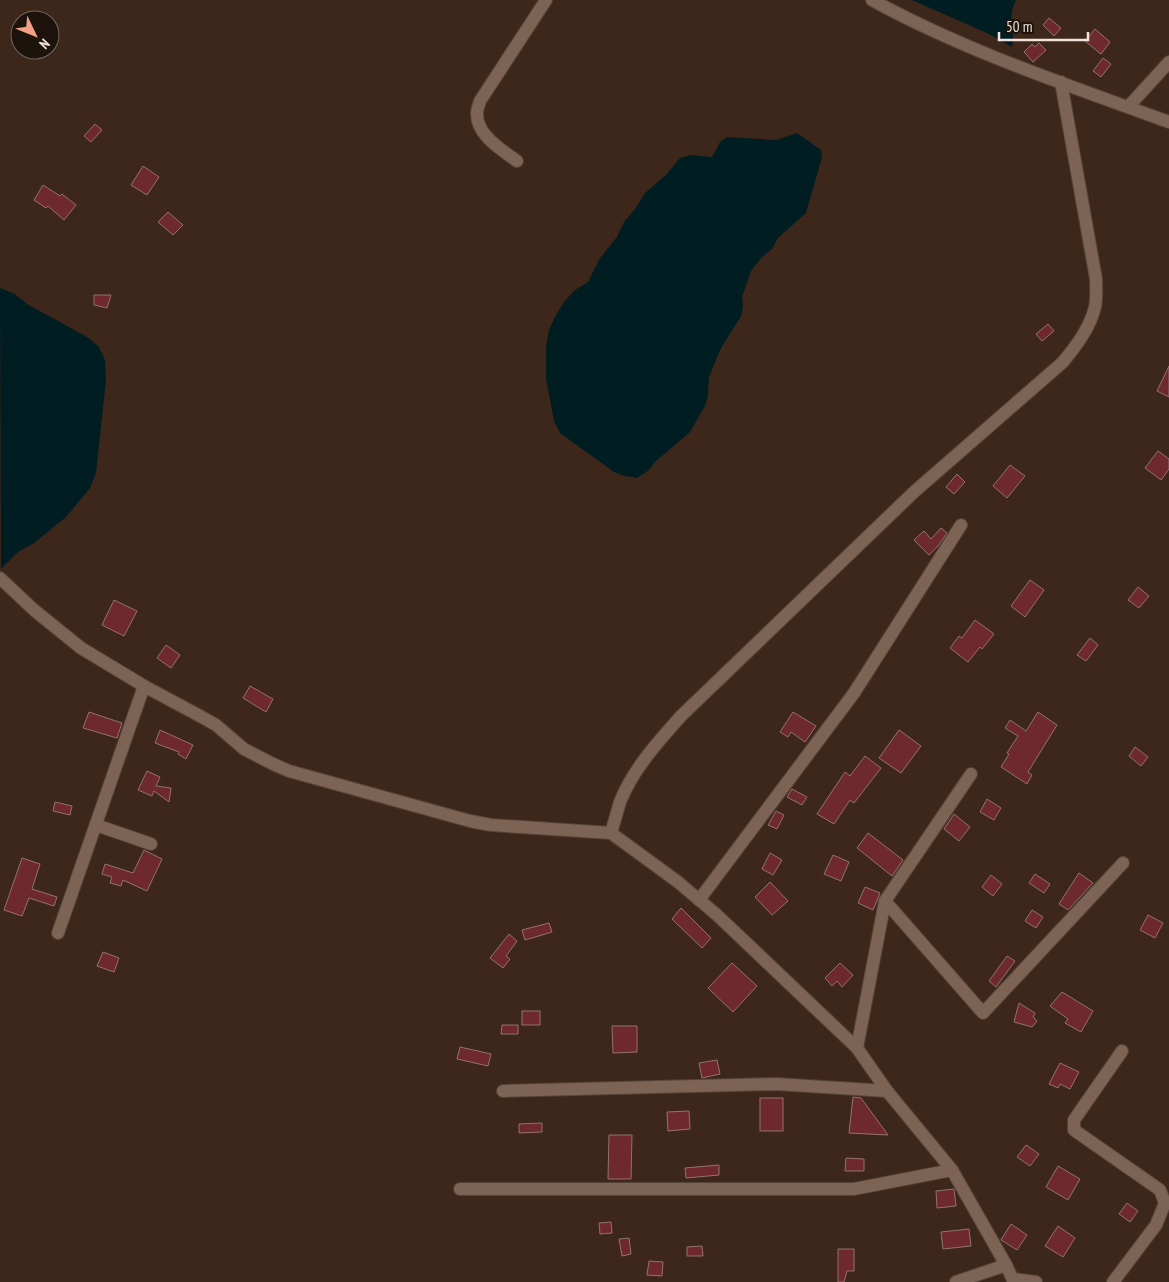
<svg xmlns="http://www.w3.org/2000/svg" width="1169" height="1282" font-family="'PT Sans Narrow',sans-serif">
	<rect width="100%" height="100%" fill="#3d271a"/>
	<g fill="#001e22">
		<path d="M912,0H1016C1006,21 1016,27 1012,47L989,34Z"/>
		<polygon points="797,133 821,150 822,157 806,213 778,238 772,249 762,257 751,271 742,297 743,306 741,316 721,348 709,377 708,395 705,406 690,432 655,462 649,470 637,478 624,476 614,472 560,433 554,421 546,379 546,346 549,330 556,315 564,302 575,290 588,282 600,258 617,237 624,222 635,209 645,193 666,175 680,158 690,155 712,157 720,142 727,137 776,140"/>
		<polygon points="0,288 15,294 27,304 89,338 99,347 105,360 106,380 96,473 90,488 66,517 33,544 18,552 1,569"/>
	</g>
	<g fill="#6d292b" stroke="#927271">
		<polygon points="1049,18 1061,28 1054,36 1043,25"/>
		<polygon points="1095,29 1110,42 1101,54 1085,41"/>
		<polygon points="1039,43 1046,50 1033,62 1024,52 1032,44 1035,47"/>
		<polygon points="1103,58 1111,64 1101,77 1093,71"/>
		<polygon points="95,124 102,130 91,142 84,136"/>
		<polygon points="143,166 159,177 147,195 131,185"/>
		<polygon points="43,185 60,196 62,194 76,205 64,220 48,206 46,208 34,200"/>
		<polygon points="168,212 183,225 173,235 158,222"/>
		<polygon points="94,295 111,295 107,308 94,305"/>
		<polygon points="1048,324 1054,331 1042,341 1036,334"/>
		<polygon points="1169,366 1169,397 1157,391"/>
		<polygon points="1158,451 1169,459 1169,469 1161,480 1145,468"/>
		<polygon points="1010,465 1025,476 1007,498 993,486"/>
		<polygon points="957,474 965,482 954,494 946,487"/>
		<polygon points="941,528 947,533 938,546 929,555 914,540 924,531 931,539"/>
		<polygon points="1030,580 1044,590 1025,617 1011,606"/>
		<polygon points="1138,587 1149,596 1139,608 1128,600"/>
		<polygon points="114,600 137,611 124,636 102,625"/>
		<polygon points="975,620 994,634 982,649 980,647 968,662 950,648 959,636 962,638"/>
		<polygon points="1090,638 1098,645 1086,661 1077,655"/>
		<polygon points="166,645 180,655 171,668 157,658"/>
		<polygon points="250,686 273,699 266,712 243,698"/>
		<polygon points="89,712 122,723 117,738 83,728"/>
		<polygon points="793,712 816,726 805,742 791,732 788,737 780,732"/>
		<polygon points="1038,712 1057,725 1028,772 1032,775 1027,784 1001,767 1009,754 1007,753 1018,736 1005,728 1010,720 1026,731"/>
		<polygon points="160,730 193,745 186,759 178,754 179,752 155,743"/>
		<polygon points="899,730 921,746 901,773 879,758"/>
		<polygon points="1135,747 1148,757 1141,766 1129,756"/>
		<polygon points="865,756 881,768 854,803 850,800 834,824 817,814 845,772 850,776"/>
		<polygon points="147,771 160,777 156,786 171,788 169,802 154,791 152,796 138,790"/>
		<polygon points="792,789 807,797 802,805 787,797"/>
		<polygon points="987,799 1001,808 994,820 980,812"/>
		<polygon points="55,802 72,806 70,815 53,811"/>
		<polygon points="776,811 784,815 777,829 768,825"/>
		<polygon points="954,814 970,827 959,841 944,829"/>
		<polygon points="868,833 903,860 892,876 857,848"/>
		<polygon points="144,850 162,859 147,891 123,880 121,886 110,883 112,877 102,874 105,864 133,873"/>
		<polygon points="770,853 782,860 773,875 762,869"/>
		<polygon points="833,855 849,862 841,881 824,874"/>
		<polygon points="22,858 40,864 32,889 57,897 54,906 29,898 22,916 4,910"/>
		<polygon points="1079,873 1093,883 1068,910 1059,904"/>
		<polygon points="1035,874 1050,884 1044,893 1029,883"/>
		<polygon points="991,875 1002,884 993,896 982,887"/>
		<polygon points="770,882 788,901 772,915 755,897"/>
		<polygon points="865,887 880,893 873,910 858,903"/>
		<polygon points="681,908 711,938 702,948 672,919"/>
		<polygon points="1032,910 1043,917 1036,928 1025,921"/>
		<polygon points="1148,915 1163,923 1155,938 1140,930"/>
		<polygon points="549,923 552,932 525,940 522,930"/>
		<polygon points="509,934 517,941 506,956 510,959 503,968 490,958"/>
		<polygon points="103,952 119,958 114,972 97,966"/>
		<polygon points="1007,956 1015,961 996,987 989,981"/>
		<polygon points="732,963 757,986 733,1012 708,988"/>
		<polygon points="840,963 853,975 842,987 837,981 832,986 825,978"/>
		<polygon points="1062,992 1093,1011 1081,1032 1065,1023 1068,1019 1050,1006"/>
		<polygon points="1019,1003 1035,1013 1033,1017 1037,1021 1032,1027 1014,1022"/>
		<rect x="522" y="1011" width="18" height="14"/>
		<polygon points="502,1025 518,1025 518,1034 501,1034"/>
		<polygon points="612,1026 637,1026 637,1052 613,1053"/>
		<polygon points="460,1047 491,1054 488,1066 457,1059"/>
		<polygon points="717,1060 720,1074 702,1078 699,1063"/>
		<polygon points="1060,1063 1079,1072 1070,1089 1060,1084 1058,1088 1049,1084"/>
		<polygon points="853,1097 861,1098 888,1135 849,1133"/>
		<rect x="760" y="1098" width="23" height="33"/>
		<polygon points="689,1111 690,1129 668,1131 667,1112"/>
		<polygon points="542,1123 542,1132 519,1133 519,1124"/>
		<polygon points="609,1135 632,1135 631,1179 608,1179"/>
		<polygon points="1026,1145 1039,1154 1030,1166 1017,1157"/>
		<polygon points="846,1158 864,1159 864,1171 845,1171"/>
		<polygon points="719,1165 719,1175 686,1178 685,1168"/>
		<polygon points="1058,1166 1080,1179 1068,1200 1046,1187"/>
		<polygon points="954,1189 956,1206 937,1208 936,1191"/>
		<polygon points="1127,1203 1138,1211 1130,1222 1119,1214"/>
		<polygon points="611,1222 612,1233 600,1234 599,1223"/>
		<polygon points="1011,1224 1027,1235 1017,1250 1001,1240"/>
		<polygon points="1058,1226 1075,1238 1063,1257 1045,1246"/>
		<polygon points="969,1229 971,1246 943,1249 941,1232"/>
		<polygon points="629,1238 631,1254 622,1256 619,1239"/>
		<polygon points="702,1246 703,1256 687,1256 687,1247"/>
		<polygon points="838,1249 854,1249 854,1271 847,1271 844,1282 838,1282"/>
		<polygon points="649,1261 663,1262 662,1276 647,1275"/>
	</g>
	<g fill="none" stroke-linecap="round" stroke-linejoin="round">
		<g stroke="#554338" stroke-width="14">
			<g id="minor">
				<polyline points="1128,107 1169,62"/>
				<path d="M517,161C502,150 476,135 477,113C477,109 479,105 480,101L546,0"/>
				<polyline points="0,578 34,610 81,648 144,686 200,716 216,725 244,749 273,764 289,771 470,821 491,825 611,833"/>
				<polyline points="96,825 151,844"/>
				<polyline points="699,900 854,693 961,525"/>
				<polyline points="885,901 983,1013 1123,863"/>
				<polyline points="58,933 144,686"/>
				<polyline points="857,1048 885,901 971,774"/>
				<polyline points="503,1091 776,1084 887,1091"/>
				<polyline points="460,1189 854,1189 952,1170"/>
				<polyline points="1013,1279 1036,1282"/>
				<polyline points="956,1282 1006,1265"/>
				<polyline points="1113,1282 1156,1225 1165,1203 1160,1190 1074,1130 1074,1120 1122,1051"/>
			</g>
		</g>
		<g stroke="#554338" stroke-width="14">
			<g id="tertiary">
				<path d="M872,0C967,52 1068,85 1169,122"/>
				<path d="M1014,1282L1006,1265L952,1170L887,1091L857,1048L717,915L678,882L611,833C614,823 617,812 620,802C633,769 658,742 681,716L914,492L1063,362C1076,346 1090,328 1095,307C1097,298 1096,288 1096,279L1061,82"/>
			</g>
		</g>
		<use href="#minor" stroke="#7c6354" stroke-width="12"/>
		<use href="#tertiary" stroke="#7c6354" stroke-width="12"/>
	</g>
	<g transform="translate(35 35) rotate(133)"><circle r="24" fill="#1d130d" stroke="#72665f"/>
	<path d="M0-4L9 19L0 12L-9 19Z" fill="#f39f85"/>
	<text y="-8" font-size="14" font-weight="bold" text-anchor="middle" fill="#f2e3db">N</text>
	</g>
	<path d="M999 32v8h89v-8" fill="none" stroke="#f2e3db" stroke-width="2.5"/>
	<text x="1006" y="32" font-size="15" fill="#f2e3db" stroke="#1d130d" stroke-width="4" paint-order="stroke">50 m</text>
</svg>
